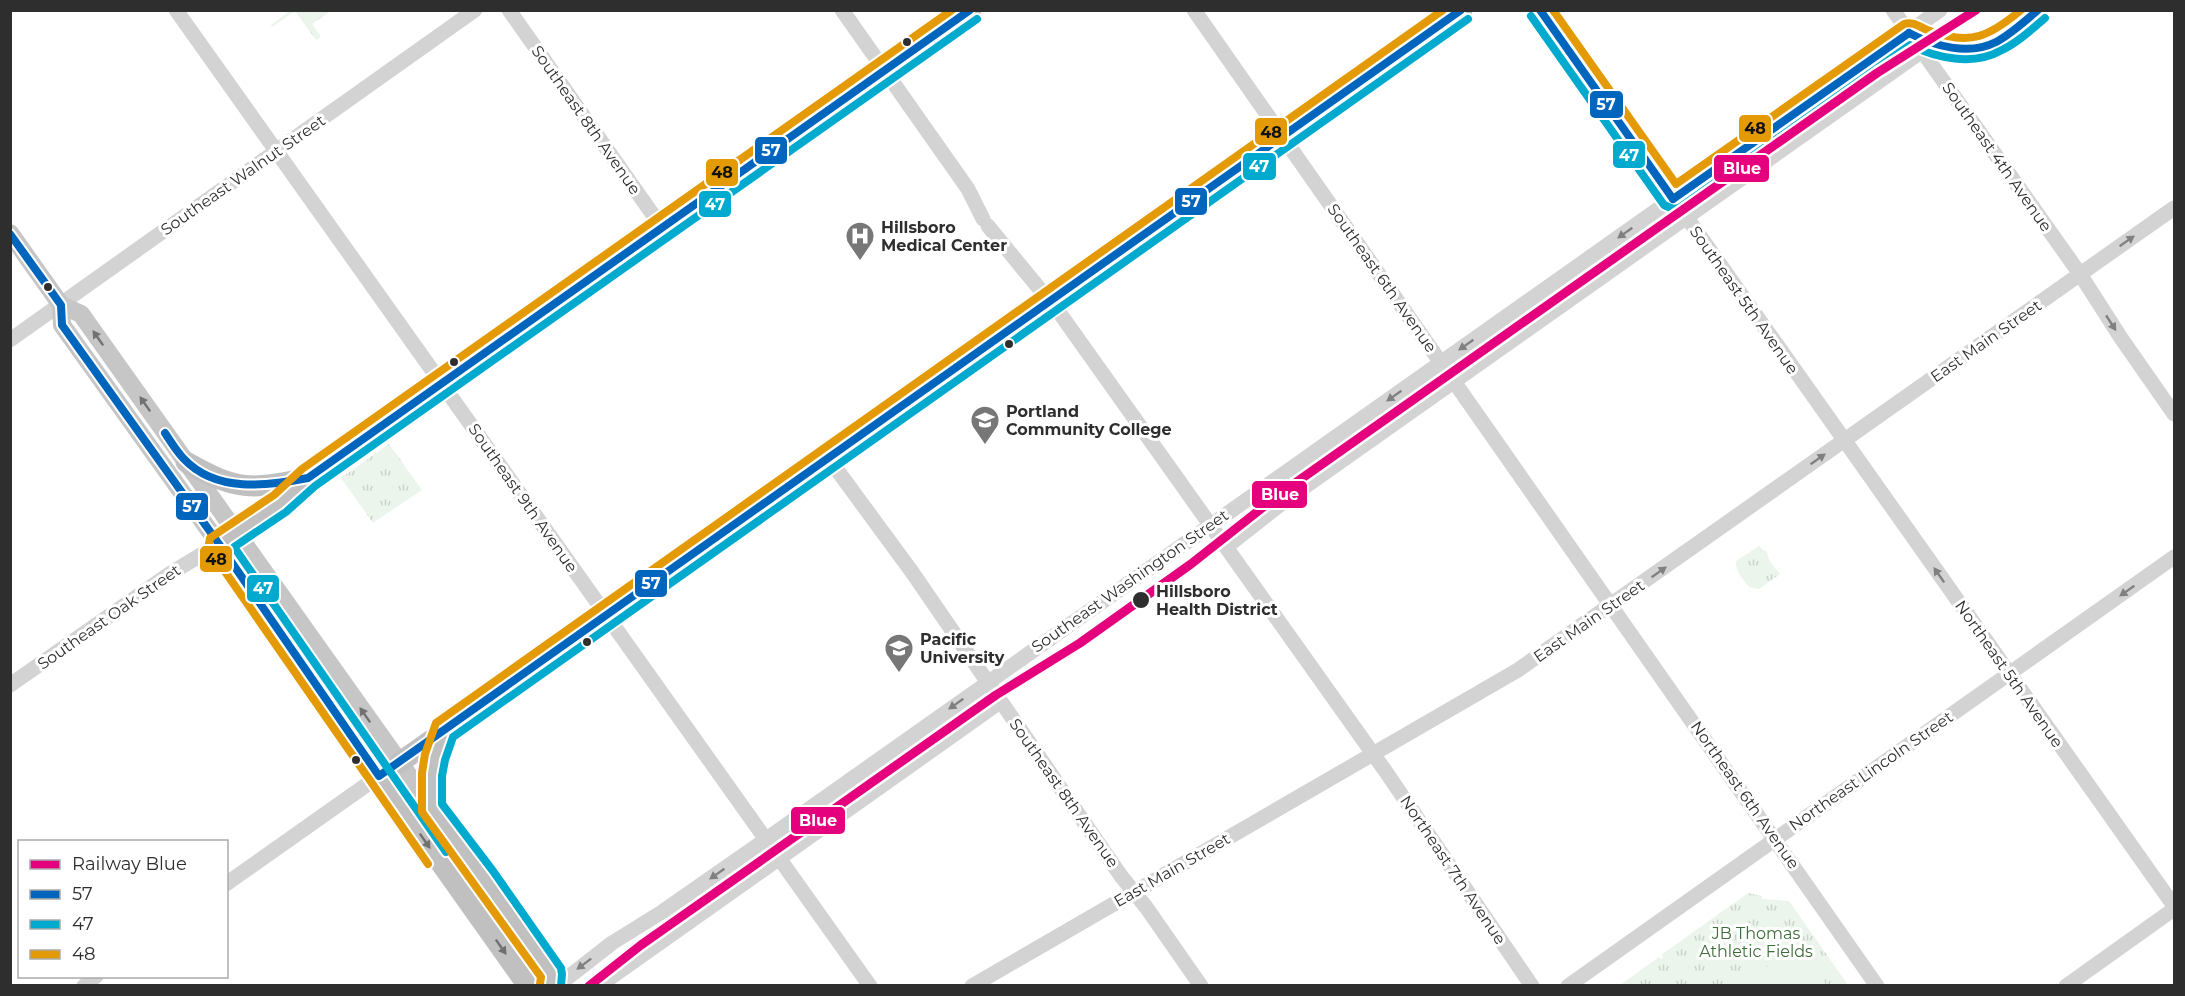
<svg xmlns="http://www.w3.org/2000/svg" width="2185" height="996" font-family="Montserrat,sans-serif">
	<defs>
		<pattern id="grass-tufts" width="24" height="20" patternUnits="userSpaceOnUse" patternTransform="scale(1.5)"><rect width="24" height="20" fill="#ecf5eb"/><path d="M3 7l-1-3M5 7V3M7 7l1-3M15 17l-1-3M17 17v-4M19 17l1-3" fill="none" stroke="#cbd2ca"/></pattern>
		<pattern id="forest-crowns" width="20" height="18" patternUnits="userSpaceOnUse" patternTransform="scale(1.5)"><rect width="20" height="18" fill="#ecf5eb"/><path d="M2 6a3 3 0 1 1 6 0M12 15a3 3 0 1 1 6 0" fill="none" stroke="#cbd2ca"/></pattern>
	</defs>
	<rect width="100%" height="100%" fill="#fff"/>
	<g fill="url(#grass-tufts)">
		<polygon points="389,444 422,490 373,523 341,478"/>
		<path d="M1759,546L1764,551L1766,550L1770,562L1780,574L1759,589L1749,587C1743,579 1735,571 1736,561Z"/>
		<polygon points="1748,893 1762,896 1762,899 1789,901 1848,985 1619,986 1659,957 1661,959 1663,957 1661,955"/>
	</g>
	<polygon fill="url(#forest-crowns)" points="291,10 331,10 331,11 312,24 321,37 316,40 295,11 272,27 271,25"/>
	<polygon fill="#ecf5eb" points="1798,945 1826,985 1741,985"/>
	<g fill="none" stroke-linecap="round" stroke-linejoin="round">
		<g stroke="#d3d3d3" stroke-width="15">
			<polyline points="176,10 870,986"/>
			<polyline points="509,10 663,229"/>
			<polyline points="842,10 968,189 983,219"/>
			<polyline points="1194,10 1877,986"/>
			<polyline points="1540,10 2174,906"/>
			<polyline points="1893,10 2080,274 2121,338 2174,414"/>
			<polyline points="988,226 1061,315 1386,772 1532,986"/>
			<polyline points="10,340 475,10"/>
			<polyline points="829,459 912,572 1121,876 1146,907 1201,986"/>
			<polyline points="1226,547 1286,500 1922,51"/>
			<polyline points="10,685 171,573 219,544"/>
			<polyline points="226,884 379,776"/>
			<polyline points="84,986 96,976"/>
			<polyline points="557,986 612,943 662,912 751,850 1940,10"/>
			<polyline points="599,986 1000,702"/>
			<polyline points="972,986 1518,670 2174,208"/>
			<polyline points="1568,986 2174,557"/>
			<polyline points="2066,986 2174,909"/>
		</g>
		<g stroke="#c6c6c6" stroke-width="18">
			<polyline points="10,233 61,305 81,314 432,808"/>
			<polyline points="61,305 62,325 219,544"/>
		</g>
		<g stroke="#c0c0c0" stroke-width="21">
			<path d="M186,462C237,491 251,490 307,478"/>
			<polyline points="444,730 435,757 432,775 432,808 484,877 552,974 550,986"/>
			<polyline points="399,763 1462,10"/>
			<polyline points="528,986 379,776 219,544 280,503 308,478 971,10"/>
		</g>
		<g stroke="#fff" stroke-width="12">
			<g id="bus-1">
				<polyline points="1540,10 1673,199"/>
				<path d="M1909,33C1934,46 1969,56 1996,42C2011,34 2025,21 2038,10"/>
				<polyline points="1673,199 1909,33"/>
				<polyline points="10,234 61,305 62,325 219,544 379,776 1461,10"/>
				<path d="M165,433C171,442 177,452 184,459C216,493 267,486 308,478L970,10"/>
			</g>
		</g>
		<g stroke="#fff" stroke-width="12">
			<g id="bus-2">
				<path d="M1531,16L1664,205L1673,209L1679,208L1910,45C1936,58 1973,66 2000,51C2017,43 2031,30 2045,18"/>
				<polyline points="446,852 234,547 286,512 315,486 977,19"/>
				<polyline points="561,986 562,974 561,968 493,871 442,804 442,776 445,760 453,737 1468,19"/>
			</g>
		</g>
		<g stroke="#fff" stroke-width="12">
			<g id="bus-3">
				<path d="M1553,10L1676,184L1904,24C1914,21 1921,28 1930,31C1971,46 1990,36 2021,10"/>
				<polyline points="428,864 210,550 209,544 210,538 274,495 302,469 952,10"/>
				<polyline points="540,984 541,977 422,812 422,773 425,754 436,723 1443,10"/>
			</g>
		</g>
		<use href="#bus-1" stroke="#0065bd" stroke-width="8"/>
		<use href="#bus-2" stroke="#00a9ce" stroke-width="8"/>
		<use href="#bus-3" stroke="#e39a05" stroke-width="8"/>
		<g stroke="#fff" stroke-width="14">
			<polyline id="rail-1" points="589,986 641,945 996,695 1080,643 1191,564 1281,493 1877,73 1976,10"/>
		</g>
		<use href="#rail-1" stroke="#e5007d" stroke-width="9"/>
	</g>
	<defs><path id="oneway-solid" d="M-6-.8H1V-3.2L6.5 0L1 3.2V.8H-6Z" transform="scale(1.5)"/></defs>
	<g fill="#808080">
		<use href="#oneway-solid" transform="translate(1625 233) rotate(145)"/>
		<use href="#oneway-solid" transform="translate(2127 241) rotate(-35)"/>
		<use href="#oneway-solid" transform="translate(2111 323) rotate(57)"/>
		<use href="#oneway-solid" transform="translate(1466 345) rotate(145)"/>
		<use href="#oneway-solid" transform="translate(1394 396) rotate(145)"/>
		<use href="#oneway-solid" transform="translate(1818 459) rotate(-35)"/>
		<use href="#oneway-solid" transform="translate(1659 572) rotate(-35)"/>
		<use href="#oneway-solid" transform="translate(1939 575) rotate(-125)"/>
		<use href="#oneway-solid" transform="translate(2127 591) rotate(145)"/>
		<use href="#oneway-solid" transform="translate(956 704) rotate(145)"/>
		<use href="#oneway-solid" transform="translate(717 874) rotate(145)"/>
		<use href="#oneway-solid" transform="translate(584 964) rotate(143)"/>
	</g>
	<g fill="#727272">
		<use href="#oneway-solid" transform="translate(98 338) rotate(-125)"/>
		<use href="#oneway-solid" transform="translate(145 404) rotate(-125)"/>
		<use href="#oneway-solid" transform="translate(365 715) rotate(-125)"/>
	</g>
	<g fill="#707070">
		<use href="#oneway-solid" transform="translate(425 841) rotate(55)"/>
		<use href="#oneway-solid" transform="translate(501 947) rotate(55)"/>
	</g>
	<defs>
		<g id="hospital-pin" transform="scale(1.5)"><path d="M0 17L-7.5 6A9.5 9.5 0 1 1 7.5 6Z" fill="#777" stroke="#fff"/><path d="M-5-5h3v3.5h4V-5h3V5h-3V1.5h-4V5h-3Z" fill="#fff"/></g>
		<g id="university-pin" transform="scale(1.5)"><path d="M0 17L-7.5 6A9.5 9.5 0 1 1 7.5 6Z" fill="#777" stroke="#fff"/><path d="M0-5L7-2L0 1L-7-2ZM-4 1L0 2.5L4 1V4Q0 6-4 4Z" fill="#fff"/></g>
	</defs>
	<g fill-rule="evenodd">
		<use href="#hospital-pin" x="860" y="236"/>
		<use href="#university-pin" x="985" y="420"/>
		<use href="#university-pin" x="899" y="648"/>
	</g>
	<g fill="#2e2e2e" stroke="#fff" stroke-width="2">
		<circle cx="907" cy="42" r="5"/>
		<circle cx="48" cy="287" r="5"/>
		<circle cx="1009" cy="344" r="5"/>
		<circle cx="454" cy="362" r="5"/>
		<circle cx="1141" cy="600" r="9"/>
		<circle cx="587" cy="642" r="5"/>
		<circle cx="356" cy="760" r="5"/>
	</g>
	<g text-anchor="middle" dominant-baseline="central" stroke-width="6" stroke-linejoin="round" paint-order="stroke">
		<g font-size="16" fill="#2e2e2e" stroke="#fff">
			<text transform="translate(586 120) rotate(55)">Southeast 8th Avenue</text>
			<text transform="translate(1997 157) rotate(55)">Southeast 4th Avenue</text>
			<text transform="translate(243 175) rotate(-35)">Southeast Walnut Street</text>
			<text transform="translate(1382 278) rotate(55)">Southeast 6th Avenue</text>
			<text transform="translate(1744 300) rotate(55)">Southeast 5th Avenue</text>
			<text transform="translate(1986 341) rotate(-35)">East Main Street</text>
			<text transform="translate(523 498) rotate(55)">Southeast 9th Avenue</text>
			<text transform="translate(1130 581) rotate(-35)">Southeast Washington Street</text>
			<text transform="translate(109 617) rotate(-35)">Southeast Oak Street</text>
			<text transform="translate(1589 621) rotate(-35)">East Main Street</text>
			<text transform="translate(2009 674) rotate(55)">Northeast 5th Avenue</text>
			<text transform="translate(1871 771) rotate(-35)">Northeast Lincoln Street</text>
			<text transform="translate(1064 793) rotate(55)">Southeast 8th Avenue</text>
			<text transform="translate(1745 795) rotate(55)">Northeast 6th Avenue</text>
			<text transform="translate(1172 870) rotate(-30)">East Main Street</text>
			<text transform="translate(1453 870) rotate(56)">Northeast 7th Avenue</text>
		</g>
		<g font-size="16" font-weight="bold" fill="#2e2e2e" stroke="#fff" text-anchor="start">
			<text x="881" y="227">Hillsboro<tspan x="881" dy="18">Medical Center</tspan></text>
			<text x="1006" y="411">Portland<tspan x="1006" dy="18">Community College</tspan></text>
			<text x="920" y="639">Pacific<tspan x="920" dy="18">University</tspan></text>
		</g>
		<g font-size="16" font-weight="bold" fill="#2e2e2e" stroke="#fff" text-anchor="start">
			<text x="1156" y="591">Hillsboro<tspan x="1156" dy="18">Health District</tspan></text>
		</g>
		<g font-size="16" fill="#3d6d38" stroke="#fff">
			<text x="1756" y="933">JB Thomas<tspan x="1756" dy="18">Athletic Fields</tspan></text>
		</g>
	</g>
	<g stroke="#fff" stroke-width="2">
		<rect x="1589" y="90" width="35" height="29" rx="6" fill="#0065bd"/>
		<rect x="1738" y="114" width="34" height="29" rx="6" fill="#e39a05"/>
		<rect x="1254" y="117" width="34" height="29" rx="6" fill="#e39a05"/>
		<rect x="754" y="136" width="34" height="29" rx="6" fill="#0065bd"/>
		<rect x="1612" y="140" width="34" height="29" rx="6" fill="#00a9ce"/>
		<rect x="1242" y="152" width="35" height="29" rx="6" fill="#00a9ce"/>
		<rect x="1713" y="154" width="57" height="29" rx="6" fill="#e5007d"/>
		<rect x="705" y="158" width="34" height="29" rx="6" fill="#e39a05"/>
		<rect x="1174" y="187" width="34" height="29" rx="6" fill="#0065bd"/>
		<rect x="698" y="190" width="34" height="28" rx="6" fill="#00a9ce"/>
		<rect x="1251" y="480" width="57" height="29" rx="6" fill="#e5007d"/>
		<rect x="175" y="492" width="34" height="29" rx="6" fill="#0065bd"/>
		<rect x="199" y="545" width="34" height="28" rx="6" fill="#e39a05"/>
		<rect x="634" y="569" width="34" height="29" rx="6" fill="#0065bd"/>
		<rect x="246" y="574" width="34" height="29" rx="6" fill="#00a9ce"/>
		<rect x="790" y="806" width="56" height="29" rx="6" fill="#e5007d"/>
	</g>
	<g font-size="16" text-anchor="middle" font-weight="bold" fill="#fff">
		<text x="1606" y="110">57</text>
		<text x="771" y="156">57</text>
		<text x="1629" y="161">47</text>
		<text x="1259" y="172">47</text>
		<text x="1742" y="174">Blue</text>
		<text x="1191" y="207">57</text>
		<text x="715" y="210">47</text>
		<text x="1280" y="500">Blue</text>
		<text x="192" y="512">57</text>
		<text x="651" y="589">57</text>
		<text x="263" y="594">47</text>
		<text x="818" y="826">Blue</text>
	</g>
	<g font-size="16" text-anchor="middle" font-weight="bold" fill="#111">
		<text x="1755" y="134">48</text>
		<text x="1271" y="138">48</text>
		<text x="722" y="178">48</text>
		<text x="216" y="565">48</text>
	</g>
	<rect width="2185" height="996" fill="none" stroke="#2e2e2e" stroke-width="24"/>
	<rect x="18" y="840" width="210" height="138" fill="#ffffff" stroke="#ababab" stroke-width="1.5"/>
	<rect x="30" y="860" width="30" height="9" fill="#e5007d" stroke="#ababab" stroke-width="1.5"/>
	<text x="72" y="870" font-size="18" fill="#2e2e2e">Railway Blue</text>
	<rect x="30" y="890" width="30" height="9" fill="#0065bd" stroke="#ababab" stroke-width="1.5"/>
	<text x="72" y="900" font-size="18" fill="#2e2e2e">57</text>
	<rect x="30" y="920" width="30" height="9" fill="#00a9ce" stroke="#ababab" stroke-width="1.5"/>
	<text x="72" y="930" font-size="18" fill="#2e2e2e">47</text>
	<rect x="30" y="950" width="30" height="9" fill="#e39a05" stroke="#ababab" stroke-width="1.5"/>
	<text x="72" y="960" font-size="18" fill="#2e2e2e">48</text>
</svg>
